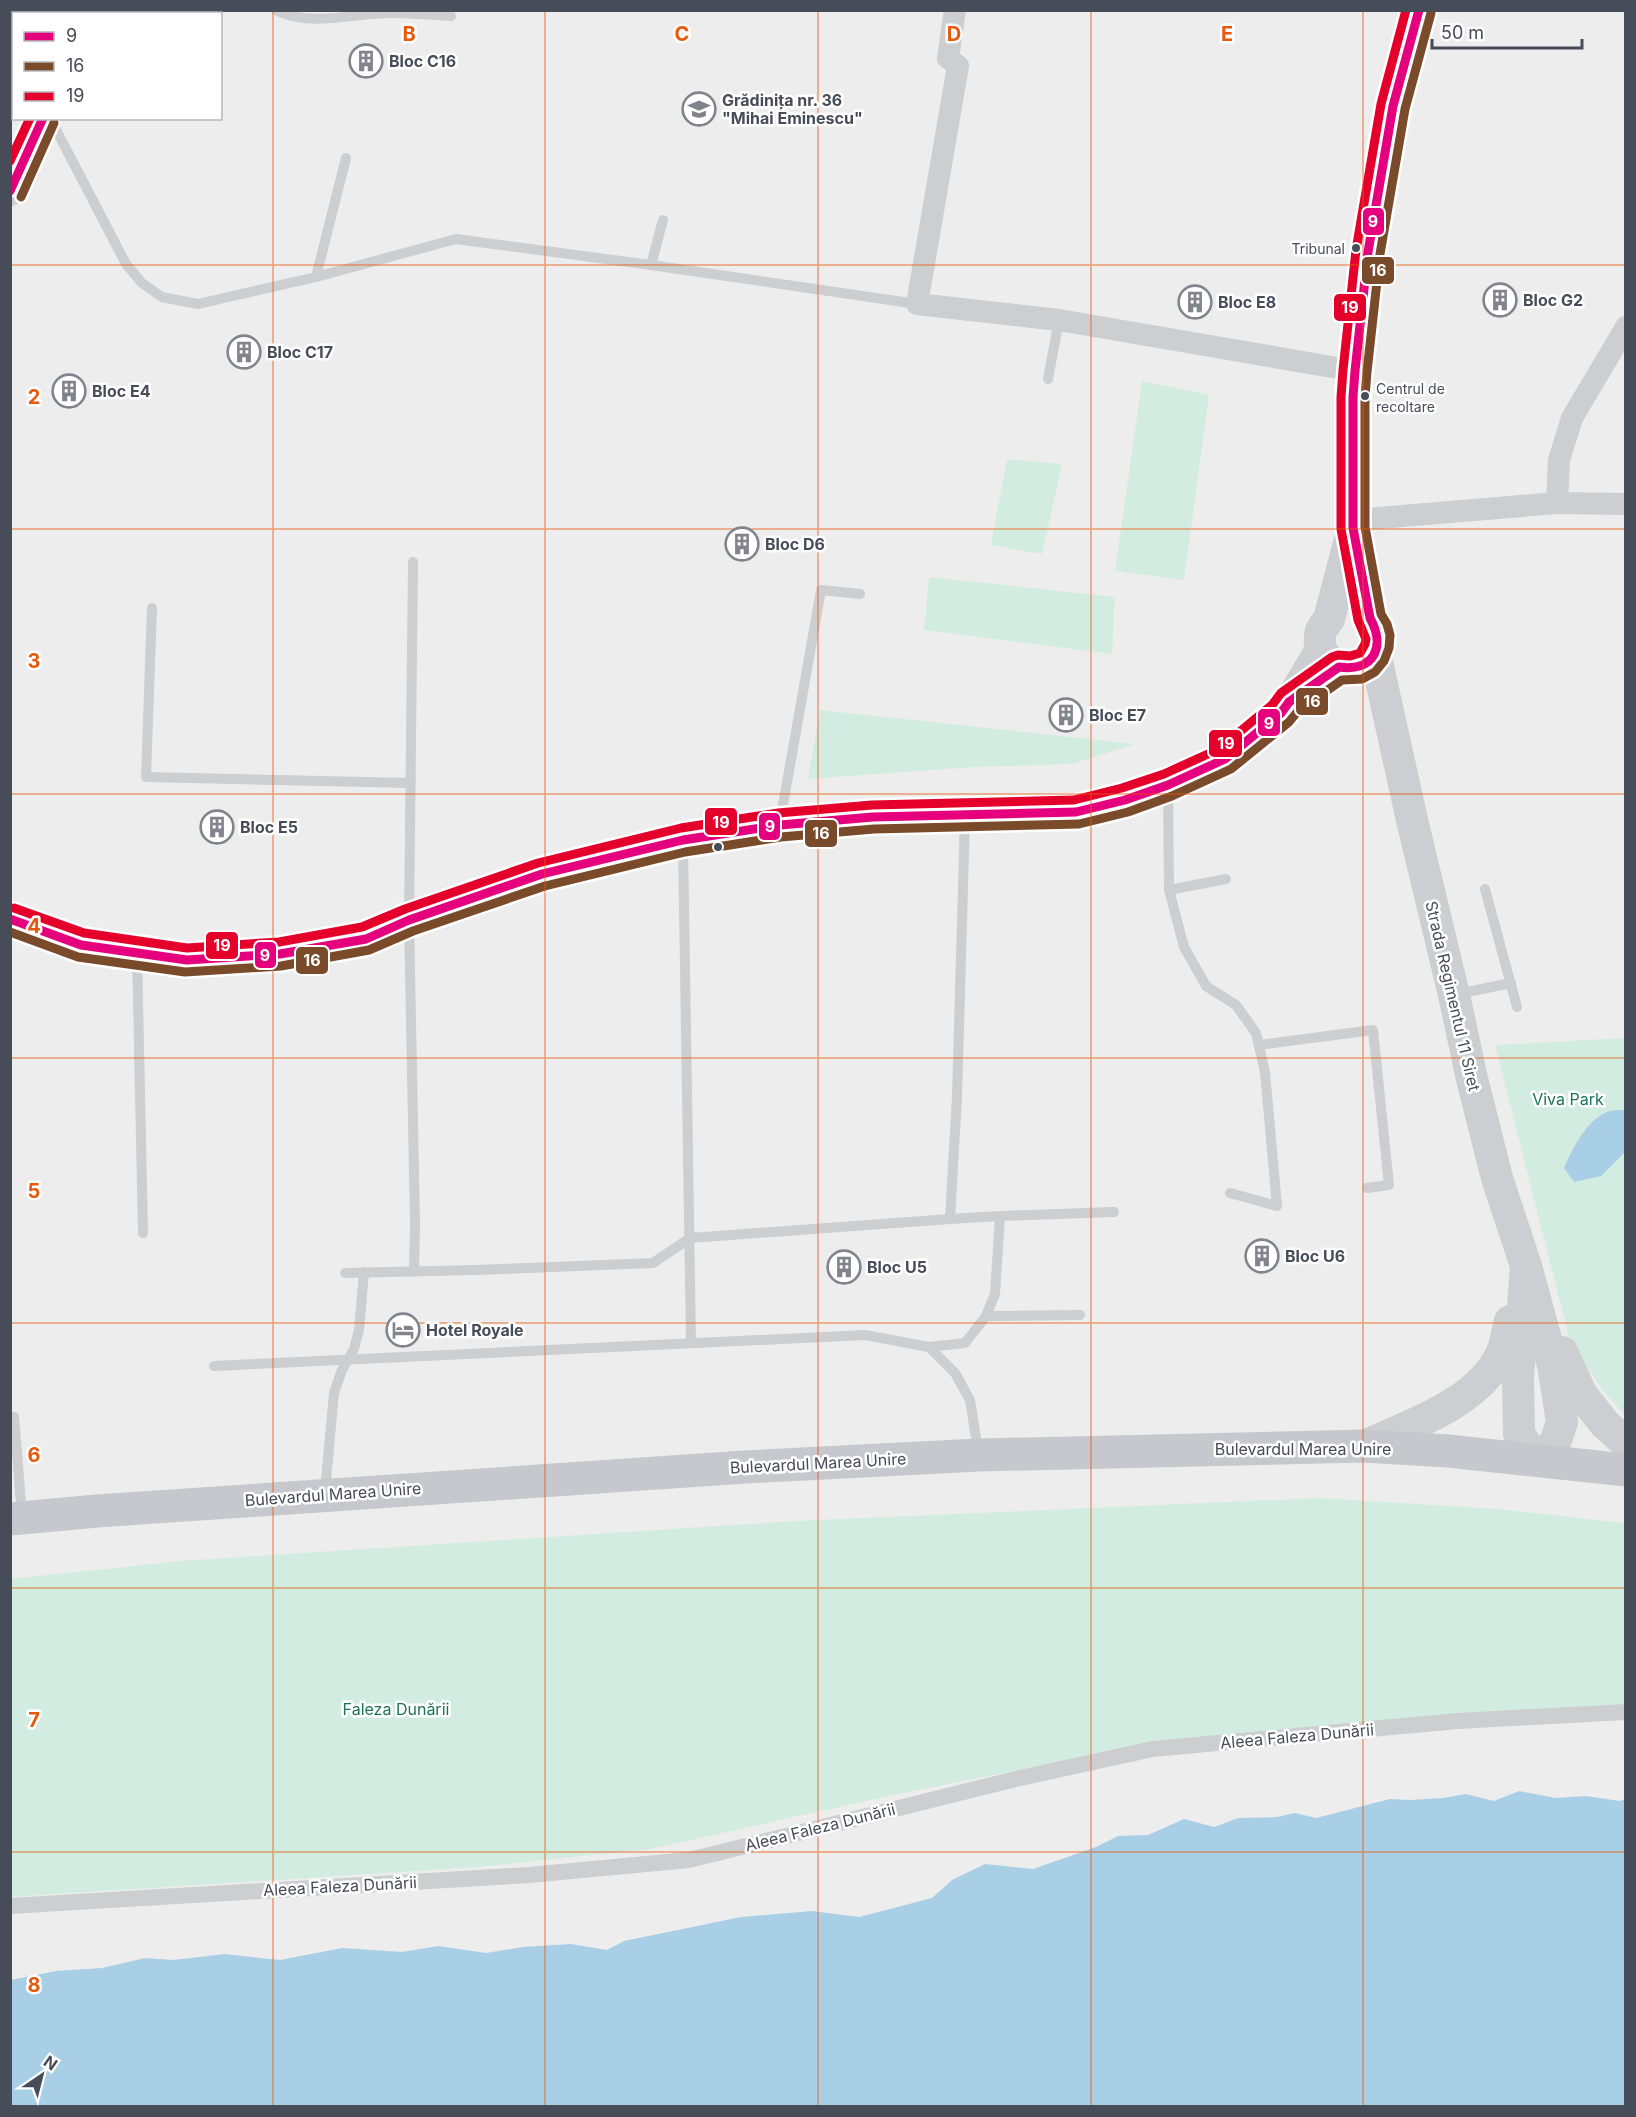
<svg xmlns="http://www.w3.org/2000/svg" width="1636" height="2117" font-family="Inter,sans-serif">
	<rect width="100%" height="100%" fill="#eeeded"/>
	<g fill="#d2ece1">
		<polygon points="1142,381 1209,395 1184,580 1115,571"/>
		<polygon points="1007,459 1062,464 1042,554 991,545"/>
		<polygon points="929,577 1115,597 1112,654 924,630"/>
		<polygon points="820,710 1135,744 1072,764 973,767 808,779"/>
		<polygon points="1625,1038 1625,1415 1605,1393 1571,1345 1495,1045"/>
		<polygon points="1319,1498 1499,1509 1625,1523 1625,1710 1069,1760 893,1795 650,1849 478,1867 11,1897 10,1579 180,1561 795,1521"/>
	</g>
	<g fill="#a9cfe7">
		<path d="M1625,1110V1152L1601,1176L1574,1182L1564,1168C1573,1149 1585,1121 1607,1112C1612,1110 1620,1110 1625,1110Z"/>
		<polygon points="1519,1791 1556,1798 1586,1796 1620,1801 1625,1799 1625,2106 11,2106 11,1980 56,1971 102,1968 145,1958 173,1960 225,1954 280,1960 342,1948 402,1952 438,1946 486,1953 523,1947 571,1944 607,1950 624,1941 741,1917 812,1911 859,1917 932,1898 952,1880 985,1864 1033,1869 1096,1847 1118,1836 1148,1835 1184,1819 1214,1827 1238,1818 1277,1817 1295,1813 1316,1818 1390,1799 1410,1800 1443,1798 1466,1794 1494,1801"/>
	</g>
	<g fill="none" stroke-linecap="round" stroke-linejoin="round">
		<g stroke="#ccced0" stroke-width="10">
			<path d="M276,10C310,28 353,13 390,13C410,13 431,15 451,16"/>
			<polyline points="50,118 126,264 142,283 162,297 198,304 316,277 346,158"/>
			<polyline points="663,220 651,265 917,304"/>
			<polyline points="316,277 456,239 651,265"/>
			<polyline points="1048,379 1059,320"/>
			<polyline points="413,562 409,920 415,1223 414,1272"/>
			<polyline points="152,608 146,777 411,783"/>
			<polyline points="1168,786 1169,890 1184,947 1206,986 1236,1005 1256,1033 1265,1072 1277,1206 1230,1193"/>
			<polyline points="780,822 821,590 860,594"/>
			<polyline points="683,843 691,1343"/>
			<polyline points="1485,889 1517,1007"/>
			<polyline points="1169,890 1226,879"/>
			<polyline points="137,953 143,1233"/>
			<polyline points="1457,994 1511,983"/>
			<polyline points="1259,1045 1373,1030 1389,1185 1367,1188"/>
			<polyline points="1000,1216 1114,1212"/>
			<polyline points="345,1273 476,1270 653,1263 690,1238 950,1219"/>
			<polyline points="986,1316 1080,1315"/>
			<polyline points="929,1347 955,1373 970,1400 978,1451"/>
			<polyline points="214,1366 865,1335 929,1347 965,1343 986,1316 995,1294 1000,1216 950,1219 957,1097 965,817"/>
			<polyline points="10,1417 14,1417 22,1515"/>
			<polyline points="325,1491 334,1393 342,1370 354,1349 359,1330 364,1272"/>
		</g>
		<polyline stroke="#ccced0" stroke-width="16" points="10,1906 529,1875 689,1860 1020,1778 1153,1749 1458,1721 1626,1712"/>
		<g stroke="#ccced0" stroke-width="22">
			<polyline points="955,10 948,58 958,66 917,304 1059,320 1355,371"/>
			<polyline points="1557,503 1559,460 1572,418 1626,327"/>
			<polyline points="1355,520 1557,503 1626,504"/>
		</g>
		<g stroke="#ccced0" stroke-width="28">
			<polyline points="88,14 90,10"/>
			<polyline points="10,192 43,118"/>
			<polyline points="10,919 81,945 187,960 280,954 366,939 409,920 542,874 683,840 780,825 873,817 1076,812 1125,800 1168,785 1225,759 1281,713 1321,646"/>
		</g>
		<g stroke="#ccced1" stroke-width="32">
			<path d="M1353,528L1370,618C1378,628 1381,637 1376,649C1360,686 1311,665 1321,631C1322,627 1327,622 1329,619L1355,520L1353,397L1368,252L1393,106L1419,10"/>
			<polyline points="1375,653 1412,820 1454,995 1472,1079 1497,1178 1526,1266 1553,1365 1562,1422 1555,1443 1537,1460 1519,1434 1518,1377 1526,1266"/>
			<polyline points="1562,1352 1582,1395 1605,1424 1626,1443"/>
			<path d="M1364,1446C1410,1425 1480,1403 1502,1352C1506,1343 1507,1331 1510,1321"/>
		</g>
		<polyline stroke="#c6c8cd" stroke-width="33" points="10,1519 97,1511 745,1467 979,1455 1364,1446 1448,1451 1626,1470"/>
		<g stroke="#fff" stroke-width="14">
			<g id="bus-1">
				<polyline points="10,191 43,118"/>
				<path d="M10,919L81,945L187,960L280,954L366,939L409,920L542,874L683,840L780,825L873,817L1076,812L1125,800L1168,785L1225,759L1281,713L1289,702L1339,667C1374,672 1386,647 1370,618L1353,528V397L1355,371L1368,252L1393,106L1419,10"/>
			</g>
		</g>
		<g stroke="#fff" stroke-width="14">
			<g id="bus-2">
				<polyline points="21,197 54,123"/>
				<polyline points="10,932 78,957 185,972 281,966 369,950 413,931 545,886 685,852 781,837 874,829 1079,824 1128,812 1172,796 1231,769 1289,722 1298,711 1342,680 1362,679 1375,672 1384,661 1389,648 1390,635 1387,624 1381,614 1365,527 1365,397 1367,372 1380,254 1405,109 1431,13"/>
			</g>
		</g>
		<g stroke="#fff" stroke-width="14">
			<g id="bus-3">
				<polyline points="10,161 30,118"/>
				<polyline points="14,908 84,933 187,948 279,942 362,927 405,909 538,863 681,828 778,813 872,805 1074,800 1122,788 1164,774 1219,749 1272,705 1281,693 1332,657 1338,655 1350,656 1360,653 1365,644 1366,639 1358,620 1341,529 1341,397 1343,370 1356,250 1381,104 1406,10"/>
			</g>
		</g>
		<use href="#bus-1" stroke="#e5007d" stroke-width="9"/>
		<use href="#bus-2" stroke="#7a4b2a" stroke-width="9"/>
		<use href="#bus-3" stroke="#e4002b" stroke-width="9"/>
	</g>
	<path fill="none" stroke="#e8590c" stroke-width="1.5" stroke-opacity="0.55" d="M273,10V2106M545,10V2106M818,10V2106M1091,10V2106M1363,10V2106M10,265H1626M10,529H1626M10,794H1626M10,1058H1626M10,1323H1626M10,1588H1626M10,1852H1626"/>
	<defs>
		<g id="building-ring" transform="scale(1.725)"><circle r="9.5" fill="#fff" stroke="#81848c" stroke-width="1.5"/><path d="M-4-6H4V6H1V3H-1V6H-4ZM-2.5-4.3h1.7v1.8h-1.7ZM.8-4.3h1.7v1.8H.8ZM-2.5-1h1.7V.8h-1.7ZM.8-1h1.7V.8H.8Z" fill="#81848c"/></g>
		<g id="school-ring" transform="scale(1.725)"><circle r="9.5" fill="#fff" stroke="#81848c" stroke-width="1.5"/><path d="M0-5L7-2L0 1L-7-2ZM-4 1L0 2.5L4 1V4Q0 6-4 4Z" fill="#81848c"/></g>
		<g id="hotel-ring" transform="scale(1.725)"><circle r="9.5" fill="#fff" stroke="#81848c" stroke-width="1.5"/><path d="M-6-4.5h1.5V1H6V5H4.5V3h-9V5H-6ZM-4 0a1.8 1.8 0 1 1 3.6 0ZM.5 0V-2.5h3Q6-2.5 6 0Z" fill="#81848c"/></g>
	</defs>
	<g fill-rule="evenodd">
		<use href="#building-ring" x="366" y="61"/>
		<use href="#school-ring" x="699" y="109"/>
		<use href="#building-ring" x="1500" y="300"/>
		<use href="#building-ring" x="1195" y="302"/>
		<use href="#building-ring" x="244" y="352"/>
		<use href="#building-ring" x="69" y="391"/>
		<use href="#building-ring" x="742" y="544"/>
		<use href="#building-ring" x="1066" y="715"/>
		<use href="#building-ring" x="217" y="827"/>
		<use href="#building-ring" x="1262" y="1256"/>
		<use href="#building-ring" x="844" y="1267"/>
		<use href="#hotel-ring" x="403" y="1330"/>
	</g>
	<g fill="#464c58" stroke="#fff" stroke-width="2">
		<circle cx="1356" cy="248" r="5"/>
		<circle cx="1365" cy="396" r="5"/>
		<circle cx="718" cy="847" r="5"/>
	</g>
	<g text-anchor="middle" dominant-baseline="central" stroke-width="5" stroke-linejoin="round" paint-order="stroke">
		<g font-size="14" fill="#464c58" stroke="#fff" text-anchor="end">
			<text x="1345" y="248">Tribunal</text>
			<text x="1376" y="388" text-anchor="start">Centrul de<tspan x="1376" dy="18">recoltare</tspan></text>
		</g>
		<g font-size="16" font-weight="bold" fill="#464c58" stroke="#fff" text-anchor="start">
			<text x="389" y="61">Bloc C16</text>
			<text x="722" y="100">Grădinița nr. 36<tspan x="722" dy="18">"Mihai Eminescu"</tspan></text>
			<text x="1523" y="300">Bloc G2</text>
			<text x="1218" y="302">Bloc E8</text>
			<text x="267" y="352">Bloc C17</text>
			<text x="92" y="391">Bloc E4</text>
			<text x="765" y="544">Bloc D6</text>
			<text x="1089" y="715">Bloc E7</text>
			<text x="240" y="827">Bloc E5</text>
			<text x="1285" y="1256">Bloc U6</text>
			<text x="867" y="1267">Bloc U5</text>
			<text x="426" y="1330">Hotel Royale</text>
		</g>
		<g font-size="16" fill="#464c58" stroke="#fff">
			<text transform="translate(1453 996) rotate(77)">Strada Regimentul 11 Siret</text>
			<text x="1303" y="1449">Bulevardul Marea Unire</text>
			<text transform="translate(818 1463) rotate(-3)">Bulevardul Marea Unire</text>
			<text transform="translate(333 1494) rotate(-4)">Bulevardul Marea Unire</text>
			<text transform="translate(1297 1736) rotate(-5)">Aleea Faleza Dunării</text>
			<text transform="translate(820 1827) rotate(-14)">Aleea Faleza Dunării</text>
			<text transform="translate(340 1886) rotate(-3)">Aleea Faleza Dunării</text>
		</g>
		<g font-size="16" fill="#1c7458" stroke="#fff">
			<text x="1568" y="1099">Viva Park</text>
			<text x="396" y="1709">Faleza Dunării</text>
		</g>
	</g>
	<g font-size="20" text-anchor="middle" font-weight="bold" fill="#e8590c" stroke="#fff" stroke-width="5" stroke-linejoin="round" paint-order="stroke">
		<text x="409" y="41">B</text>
		<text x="682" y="41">C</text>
		<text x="954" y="41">D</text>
		<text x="1227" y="41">E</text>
		<text x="34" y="404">2</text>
		<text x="34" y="668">3</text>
		<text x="34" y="933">4</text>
		<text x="34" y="1198">5</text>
		<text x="34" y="1462">6</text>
		<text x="34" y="1727">7</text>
		<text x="34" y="1992">8</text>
	</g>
	<g stroke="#fff" stroke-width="2">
		<rect x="1362" y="207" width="23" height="29" rx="6" fill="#e5007d"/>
		<rect x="1361" y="256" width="34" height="29" rx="6" fill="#7a4b2a"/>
		<rect x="1333" y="293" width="34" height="29" rx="6" fill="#e4002b"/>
		<rect x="1295" y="687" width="34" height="29" rx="6" fill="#7a4b2a"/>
		<rect x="1257" y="708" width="24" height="29" rx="6" fill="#e5007d"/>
		<rect x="1208" y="729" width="35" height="29" rx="6" fill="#e4002b"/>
		<rect x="704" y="807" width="34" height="29" rx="6" fill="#e4002b"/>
		<rect x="758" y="812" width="23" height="29" rx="6" fill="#e5007d"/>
		<rect x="804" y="819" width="34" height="29" rx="6" fill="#7a4b2a"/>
		<rect x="205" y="931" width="34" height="29" rx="6" fill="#e4002b"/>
		<rect x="254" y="941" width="23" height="28" rx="6" fill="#e5007d"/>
		<rect x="295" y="946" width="34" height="29" rx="6" fill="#7a4b2a"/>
	</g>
	<g font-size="16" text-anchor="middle" font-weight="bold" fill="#fff">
		<text x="1373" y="227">9</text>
		<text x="1378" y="276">16</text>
		<text x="1350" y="313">19</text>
		<text x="1312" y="707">16</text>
		<text x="1269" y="729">9</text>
		<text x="1226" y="749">19</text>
		<text x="721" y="828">19</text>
		<text x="770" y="832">9</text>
		<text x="821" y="839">16</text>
		<text x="222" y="951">19</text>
		<text x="265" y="961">9</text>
		<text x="312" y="966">16</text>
	</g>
	<rect width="1636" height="2117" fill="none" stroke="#464c58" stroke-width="24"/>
	<rect x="12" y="12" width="210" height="108" fill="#ffffff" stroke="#b5b7bc" stroke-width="1.5"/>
	<rect x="24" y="32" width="30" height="9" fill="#e5007d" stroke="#b5b7bc" stroke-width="1.5"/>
	<text x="66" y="42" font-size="18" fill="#464c58">9</text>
	<rect x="24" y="62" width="30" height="9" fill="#7a4b2a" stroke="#b5b7bc" stroke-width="1.5"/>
	<text x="66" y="72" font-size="18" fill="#464c58">16</text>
	<rect x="24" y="92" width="30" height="9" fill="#e4002b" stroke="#b5b7bc" stroke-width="1.5"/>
	<text x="66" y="102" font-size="18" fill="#464c58">19</text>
	<g transform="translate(42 2075) rotate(35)" stroke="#ffffff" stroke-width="4.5" paint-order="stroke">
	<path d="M0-4.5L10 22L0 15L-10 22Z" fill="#464c58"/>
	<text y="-9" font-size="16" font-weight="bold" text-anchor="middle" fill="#464c58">N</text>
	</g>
	<path d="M1432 39v9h150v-9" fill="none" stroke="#464c58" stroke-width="3"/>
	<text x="1441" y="39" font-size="18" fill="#464c58" stroke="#ffffff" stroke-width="4.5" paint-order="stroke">50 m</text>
</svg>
